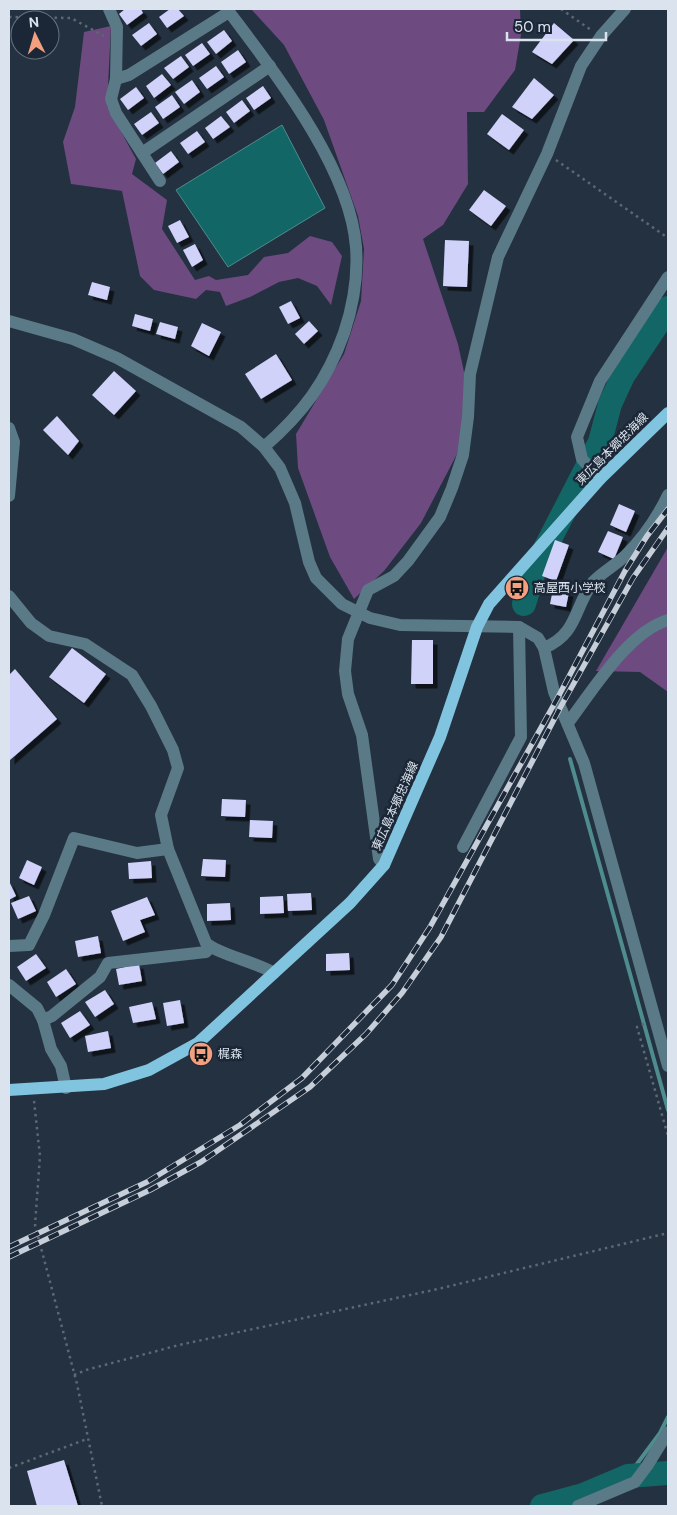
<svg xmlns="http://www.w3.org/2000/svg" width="677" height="1515" font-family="'DM Sans','Noto Sans JP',sans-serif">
	<defs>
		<filter id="shadow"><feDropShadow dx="4.5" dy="4.5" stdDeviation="0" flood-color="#0009"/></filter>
	</defs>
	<rect width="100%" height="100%" fill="#243140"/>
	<g fill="#6d4a7f">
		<polygon points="251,9 520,9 521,35 515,70 484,112 467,112 468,184 443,225 423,239 458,344 469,395 457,454 421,523 384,571 354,599 330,557 298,468 296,434 344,354 361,301 364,249 358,216 324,120 284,45"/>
		<polygon points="111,26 107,106 136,159 132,174 167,200 162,229 195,280 209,276 216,280 248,275 264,257 288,253 310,236 332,242 342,256 331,305 317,286 298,278 279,282 250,297 226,306 220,292 206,290 196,299 154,290 140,276 122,191 71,184 63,142 75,107 84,32"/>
		<polygon points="668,547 668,692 640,672 596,671"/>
	</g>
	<polygon fill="#126666" stroke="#4e8c8f" points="282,125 325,208 228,267 176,190"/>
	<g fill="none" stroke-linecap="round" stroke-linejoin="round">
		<g stroke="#4e8c8f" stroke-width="4">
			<polyline points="570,759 668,1110"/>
			<polyline points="628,1476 660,1433 668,1417"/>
		</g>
		<g stroke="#126666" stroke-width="24">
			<polyline points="524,604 535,568 600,442 610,404 623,376 668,308"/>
			<polyline points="542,1506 583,1495 628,1476 668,1473"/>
		</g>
	</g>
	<g fill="#d0d2fa" filter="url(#shadow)">
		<polygon points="125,9 141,9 143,13 127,25 119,14"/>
		<polygon points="170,9 178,9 184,16 167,28 159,17"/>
		<polygon points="149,23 157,34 141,46 132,35"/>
		<polygon points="554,23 574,40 552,64 532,52"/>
		<polygon points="224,30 232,41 216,54 207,42"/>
		<polygon points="202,43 210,54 193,66 185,55"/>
		<polygon points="238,50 246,62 229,74 221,62"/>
		<polygon points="181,56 189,67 173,79 164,68"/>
		<polygon points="216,66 224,77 207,89 199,78"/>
		<polygon points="162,74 171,85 154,98 146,86"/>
		<polygon points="534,78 554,95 532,119 512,107"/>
		<polygon points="192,80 200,92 184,104 175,92"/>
		<polygon points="263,86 271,98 254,110 246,98"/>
		<polygon points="136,87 144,98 128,110 120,99"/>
		<polygon points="172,95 180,107 163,119 155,107"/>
		<polygon points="242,100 250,111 234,123 226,112"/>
		<polygon points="151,112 159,123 142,135 134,124"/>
		<polygon points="502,114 524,130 509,150 487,134"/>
		<polygon points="221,116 230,127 213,139 205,128"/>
		<polygon points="197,131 205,142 188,154 180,143"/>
		<polygon points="171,151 179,162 163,174 155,163"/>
		<polygon points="484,190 506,206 491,226 469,210"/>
		<polygon points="180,220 189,237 177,243 168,226"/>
		<polygon points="445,240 469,241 467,287 443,286"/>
		<polygon points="195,244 203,260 192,267 183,250"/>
		<polygon points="92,282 110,287 107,300 88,295"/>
		<polygon points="291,301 300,318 288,324 279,307"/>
		<polygon points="135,314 153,319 150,331 132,326"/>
		<polygon points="309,321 318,331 304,344 295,334"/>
		<polygon points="160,322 178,327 175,339 156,334"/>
		<polygon points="202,323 221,332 209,356 191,346"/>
		<polygon points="276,354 292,380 261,399 245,374"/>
		<polygon points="114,371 136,391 114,415 92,395"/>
		<polygon points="57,416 79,441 68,455 43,430"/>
		<polygon points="619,504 635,511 626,532 610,525"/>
		<polygon points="608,531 623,537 614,559 598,552"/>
		<polygon points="555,540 569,545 556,581 542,576"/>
		<polygon points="553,589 569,592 566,607 550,604"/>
		<polygon points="412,640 433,640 433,684 411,684"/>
		<polygon points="72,648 106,674 84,703 49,677"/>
		<polygon points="15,669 57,719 10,760 9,675"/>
		<polygon points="222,799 246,800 245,817 221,816"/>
		<polygon points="250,820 273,821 272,838 249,837"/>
		<polygon points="203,859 226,860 225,877 201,876"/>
		<polygon points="27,860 42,867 34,885 19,878"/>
		<polygon points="151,861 152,878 129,879 128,863"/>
		<polygon points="9,881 16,896 9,900"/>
		<polygon points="311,893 312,910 288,911 287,894"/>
		<polygon points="29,896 36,911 18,919 11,903"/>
		<polygon points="283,896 284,913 260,914 260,897"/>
		<polygon points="147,897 155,915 140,920 145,932 123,941 111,911"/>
		<polygon points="230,903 231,920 207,921 207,904"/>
		<polygon points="98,936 101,953 78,957 75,941"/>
		<polygon points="349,953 350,970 326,971 326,954"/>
		<polygon points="36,954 46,968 26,981 17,967"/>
		<polygon points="139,964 142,981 119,985 116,969"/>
		<polygon points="66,969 76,984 56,997 47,982"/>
		<polygon points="105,990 114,1004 95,1017 85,1002"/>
		<polygon points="180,1000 184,1023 167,1026 163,1003"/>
		<polygon points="152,1002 156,1019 133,1023 129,1007"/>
		<polygon points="80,1011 90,1025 70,1038 61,1023"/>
		<polygon points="108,1031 111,1048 88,1052 85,1036"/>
		<polygon points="64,1460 78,1506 37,1506 27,1471"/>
	</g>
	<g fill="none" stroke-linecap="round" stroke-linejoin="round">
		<g stroke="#5c6875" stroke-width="2.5" stroke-dasharray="2.5 4" stroke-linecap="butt">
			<polyline points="561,9 591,30"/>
			<polyline points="9,17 71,18 104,36"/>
			<polyline points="556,160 668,238"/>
			<polyline points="644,1024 637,1027 668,1136"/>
			<polyline points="34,1101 40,1156 35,1225 77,1384 102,1506"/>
			<polyline points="74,1375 86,1370 179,1345 438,1289 668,1233"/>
			<polyline points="9,1468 87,1439"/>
		</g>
		<g stroke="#5a7a87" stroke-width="12">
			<polyline points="109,9 117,27 116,79 111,99 116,113 160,181"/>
			<path d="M227,9C274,72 350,167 356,247C358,275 353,306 344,333C327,381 303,413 264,447"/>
			<polyline points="116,79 129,75 229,12"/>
			<polyline points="142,153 270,66"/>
			<polyline points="9,321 73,339 117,358 241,427 264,447 280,468 295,503 309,562 316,578 342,604 370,618 400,625 519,627 538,638 544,648 554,692 584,763 668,1066"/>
			<polyline points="9,428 14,442 9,496"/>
			<polyline points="600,479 582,459 577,437 600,381 668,277"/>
			<path d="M9,596L31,623L49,636L85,644L132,675L151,706L173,750L178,768L161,815L168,849L206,943C217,954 256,962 274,973"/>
			<path d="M544,648C578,634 574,607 593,582C602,572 616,565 626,555C643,538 658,516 668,495"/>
			<path d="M568,723C593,690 628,632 668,620"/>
			<polyline points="463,847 521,737 519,627"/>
			<polyline points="384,865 379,859 362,735 348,694 345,671 348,639 368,590 394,576 408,561 440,517 452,488 463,455 468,417 470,374 498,257 547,154 581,66 601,36 625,9"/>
			<polyline points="9,946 29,945 44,915 74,838 137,853 168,849"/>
			<polyline points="9,985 37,1008 43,1020 51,1049 61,1066 66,1088"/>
			<polyline points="43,1020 52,1016 100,977 108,963 206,952 210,947"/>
			<polyline points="578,1506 635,1482 647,1466 668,1432"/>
		</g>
		<polyline stroke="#80c4df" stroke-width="12" points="9,1090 104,1084 149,1070 198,1043 350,903 384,865 440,737 477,627 489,604 600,479 668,413"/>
		<g stroke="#c5ced9" stroke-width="5.5">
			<g id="rail">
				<polyline points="9,1247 147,1182 240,1125 302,1078 392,985 430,927 557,699 625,571 647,536 668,509"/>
				<polyline points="9,1257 150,1190 201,1162 310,1087 366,1034 402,993 441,937 560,708 633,578 668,528"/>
			</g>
		</g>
		<use href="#rail" stroke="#1b2736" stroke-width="4" stroke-dasharray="11" stroke-linecap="butt"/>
	</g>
	<defs>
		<g id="bus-disc" transform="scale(1.25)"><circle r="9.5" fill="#f2a07f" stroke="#1b2736"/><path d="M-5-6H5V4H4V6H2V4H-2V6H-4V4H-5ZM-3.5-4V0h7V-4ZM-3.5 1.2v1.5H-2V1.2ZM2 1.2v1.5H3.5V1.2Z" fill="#111"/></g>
	</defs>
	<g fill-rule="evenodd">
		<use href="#bus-disc" x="517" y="588"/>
		<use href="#bus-disc" x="201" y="1054"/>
	</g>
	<g text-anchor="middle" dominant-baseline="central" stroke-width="5" stroke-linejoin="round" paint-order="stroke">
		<g font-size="12" fill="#dbe4ee" stroke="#1b2736">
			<text transform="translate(612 449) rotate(-45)">東広島本郷忠海線</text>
			<text transform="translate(395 806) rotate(-66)">東広島本郷忠海線</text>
		</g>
		<g font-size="12" fill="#dbe4ee" stroke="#1b2736" text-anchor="start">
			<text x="534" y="588">高屋西小学校</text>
			<text x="218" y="1054">梶森</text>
		</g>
	</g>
	<rect width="677" height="1515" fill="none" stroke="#dbe4ee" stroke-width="20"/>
	<g transform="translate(35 35) rotate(355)"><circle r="24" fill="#1b2736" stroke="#687380"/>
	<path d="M0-4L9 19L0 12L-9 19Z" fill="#f2a07f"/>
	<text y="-8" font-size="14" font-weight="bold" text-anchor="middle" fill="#dbe4ee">N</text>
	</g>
	<path d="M507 32v8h99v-8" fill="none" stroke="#dbe4ee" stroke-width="2.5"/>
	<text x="514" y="32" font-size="15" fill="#dbe4ee" stroke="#1b2736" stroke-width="4" paint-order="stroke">50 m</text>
</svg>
